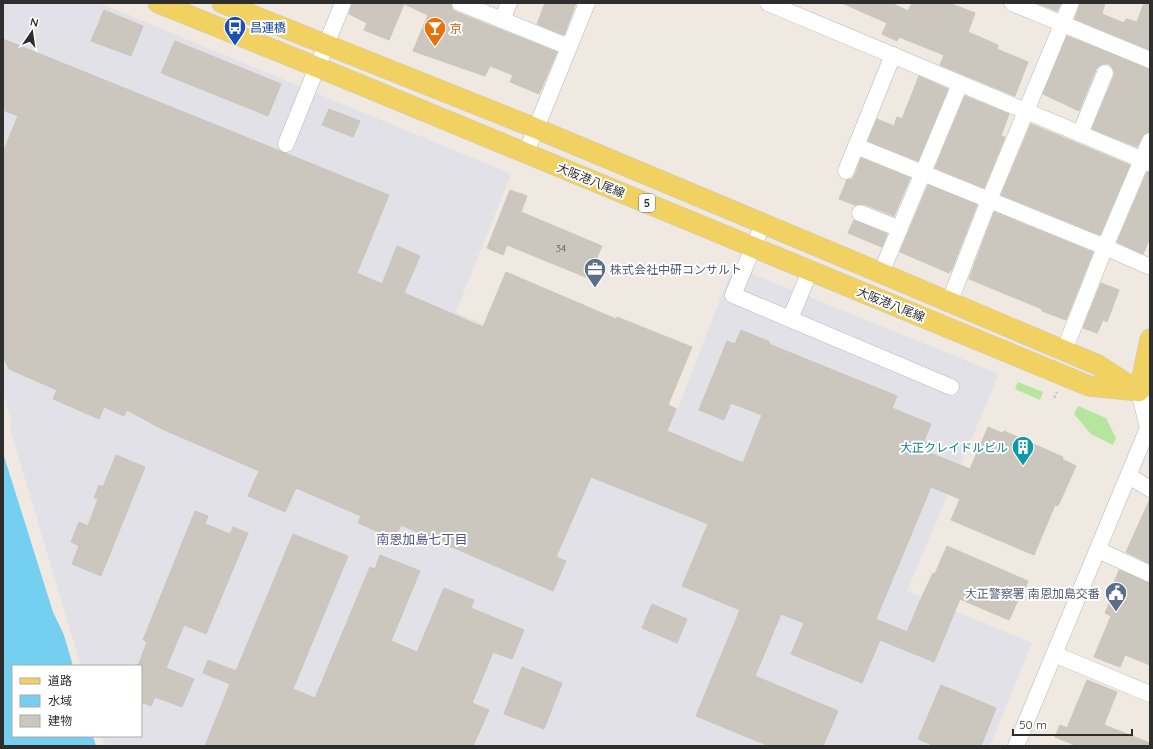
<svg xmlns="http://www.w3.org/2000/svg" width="1153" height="749" font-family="Quicksand,'Noto Sans JP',sans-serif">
	<rect width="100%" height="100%" fill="#efe9e1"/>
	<polygon fill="#e3e1e8" points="3,3 99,3 511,174 456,312 678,408 733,266 999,374 907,591 1032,643 990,746 105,746 102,736 141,736 141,666 81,666 9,425 12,423 3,394"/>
	<g fill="#b6e59e">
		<polygon points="1018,382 1043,392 1040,400 1015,389"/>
		<polygon points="1078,406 1106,418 1116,438 1113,445 1091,434 1074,414"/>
	</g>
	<polygon fill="#75cff0" points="3,453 53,612 64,635 73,666 13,666 13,736 93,736 96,746 3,746"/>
	<g fill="#cbc7bf" stroke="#cbc5ba">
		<polygon points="352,3 451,3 452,9 456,12 557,52 539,94 510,82 513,75 490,66 485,76 413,51 428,15 404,4 389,40 364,30 367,23 349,14"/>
		<polygon points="545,3 576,3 564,35 537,24"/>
		<polygon points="842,3 891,3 908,11 912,3 949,3 975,13 968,32 998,45 997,49 1028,62 1015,96 940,65 944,55 899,37 897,41 882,34 887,23"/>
		<polygon points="1037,3 1061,3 1057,11"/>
		<polygon points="1080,3 1105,3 1102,14 1124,23 1126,19 1137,22 1144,3 1150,3 1150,50 1075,19"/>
		<polygon points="104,10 143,26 131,56 91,41"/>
		<polygon points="1067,36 1150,69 1150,132 1144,134 1137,147 1092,129 1114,76 1114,71 1112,67 1109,64 1103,64 1099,66 1096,69 1079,111 1043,94"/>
		<polygon points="3,39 389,195 357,273 382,284 397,246 420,256 404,293 483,327 506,272 616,319 617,317 692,347 668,405 676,409 667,431 743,463 762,415 731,403 724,420 699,410 727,341 735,344 741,330 770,342 769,344 897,396 892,408 931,424 924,441 933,445 930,453 970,469 988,427 1002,433 1004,431 1063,457 1062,459 1076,466 1058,506 1055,505 1034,555 951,520 960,499 931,487 876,619 907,632 920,601 933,573 935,574 947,546 1028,581 1021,598 1019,598 1009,620 960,599 934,662 880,640 862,683 791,654 804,623 781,614 755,676 838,711 823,746 769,746 696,716 740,610 682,586 708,524 591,477 556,557 566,561 553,591 401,525 395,539 358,523 361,516 296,488 285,512 248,496 259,471 162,429 127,410 124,416 104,407 99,419 53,399 57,390 9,369 3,357 3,152 18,116 3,110"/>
		<polygon points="175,41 281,84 268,116 161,73"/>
		<polygon points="919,76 948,89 918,161 868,141 877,119 894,126 897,117 902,119"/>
		<polygon points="965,96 1009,114 1001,136 1005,137 984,188 935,168"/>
		<polygon points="329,109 360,121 353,137 322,125"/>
		<polygon points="1031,124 1130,165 1100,235 1001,195"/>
		<polygon points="861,158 910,178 894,216 864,204 855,205 839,199 847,180 852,179 855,175"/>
		<polygon points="1147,172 1150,172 1150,238 1143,254 1117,242"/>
		<polygon points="928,185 977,205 951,271 950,271 949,273 900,252"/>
		<polygon points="510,190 527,196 521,212 602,246 588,278 507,245 503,255 487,248"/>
		<polygon points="994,212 1093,252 1066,320 1042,311 1042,309 969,279"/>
		<polygon points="854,220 887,234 882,247 848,233"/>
		<polygon points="1101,283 1119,290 1107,322 1103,320 1097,333 1083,328"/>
		<polygon points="116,455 145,467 101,576 72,564 79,546 71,542 79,522 88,526 98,499 94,498 99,485 103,487"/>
		<polygon points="1150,499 1150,564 1126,552"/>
		<polygon points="195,511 208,516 205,524 230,534 233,527 248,533 206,634 184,625 166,668 194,679 182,707 155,697 151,706 141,702 141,666 138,666 147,642 143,640"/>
		<polygon points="293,534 348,556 293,689 315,698 370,567 375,569 380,555 420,571 391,641 417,652 444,588 474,600 471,608 524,630 512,659 493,652 472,703 489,710 473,746 205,746 230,684 203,673 208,660 236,671"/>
		<polygon points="1119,570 1150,583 1150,665 1125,655 1120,667 1094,657 1111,616 1105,613 1111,599 1108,598"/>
		<polygon points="652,604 687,619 677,643 642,628"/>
		<polygon points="522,667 562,683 544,729 504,714"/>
		<polygon points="1087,680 1117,692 1104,725 1150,743 1150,746 1077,746 1055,737 1060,725 1067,728"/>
		<polygon points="941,685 996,708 981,746 934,746 918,739"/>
	</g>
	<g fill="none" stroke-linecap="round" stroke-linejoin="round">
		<g stroke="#b4b7c1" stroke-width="17">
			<g id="minor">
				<polyline points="460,3 569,47"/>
				<polyline points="768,3 1150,163"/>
				<polyline points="1012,3 1150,60"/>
				<polyline points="502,20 509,3"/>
				<polyline points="1080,134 1105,73"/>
				<polyline points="286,144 343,3"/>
				<polyline points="856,146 1105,247 1150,267"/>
				<polyline points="526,153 587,3"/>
				<polyline points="846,171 893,55"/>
				<polyline points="860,213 900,229"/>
				<polyline points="763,224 733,295 951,387"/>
				<polyline points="881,273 960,84"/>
				<polyline points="949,303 989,200 1071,3"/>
				<polyline points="790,319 810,271"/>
				<polyline points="1064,351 1105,247 1150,141"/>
				<polyline points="1129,476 1150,489"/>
				<polyline points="1098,550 1150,574"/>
				<polyline points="1054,654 1150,694"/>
				<polyline points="1016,746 1148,428 1139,391"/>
			</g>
		</g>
		<g stroke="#c9c9c9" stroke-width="21">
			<g id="major">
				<polyline points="158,3 349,80 1089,386 1139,391"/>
				<polyline points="222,3 535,128 881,273 1098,365 1135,389"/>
				<polyline points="1139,391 1150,339"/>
			</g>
		</g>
		<polyline stroke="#c9c9c9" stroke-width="2.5" stroke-dasharray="3 2" stroke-linecap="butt" points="1054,398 1057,392"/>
		<use href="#minor" stroke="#fff" stroke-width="16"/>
		<use href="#major" stroke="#f2d163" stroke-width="20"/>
	</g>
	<defs>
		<g id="bus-pin" transform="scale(1.15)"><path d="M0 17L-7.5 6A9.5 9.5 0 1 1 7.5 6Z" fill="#1a4fb4" stroke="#fff"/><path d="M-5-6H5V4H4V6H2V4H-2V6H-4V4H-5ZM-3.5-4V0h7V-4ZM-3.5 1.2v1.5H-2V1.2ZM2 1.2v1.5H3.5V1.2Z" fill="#fff"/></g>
		<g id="bar-pin" transform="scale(1.15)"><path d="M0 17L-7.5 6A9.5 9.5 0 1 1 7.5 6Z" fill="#e8710a" stroke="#fff"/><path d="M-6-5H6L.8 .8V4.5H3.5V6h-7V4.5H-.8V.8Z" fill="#fff"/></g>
		<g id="office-pin" transform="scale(1.15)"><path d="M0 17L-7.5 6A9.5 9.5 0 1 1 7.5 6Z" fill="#5c6f8a" stroke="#fff"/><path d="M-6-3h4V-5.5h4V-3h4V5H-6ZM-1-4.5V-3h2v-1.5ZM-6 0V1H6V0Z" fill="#fff"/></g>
		<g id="building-pin" transform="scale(1.15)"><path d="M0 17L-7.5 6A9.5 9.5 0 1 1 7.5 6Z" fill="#0f9aa8" stroke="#fff"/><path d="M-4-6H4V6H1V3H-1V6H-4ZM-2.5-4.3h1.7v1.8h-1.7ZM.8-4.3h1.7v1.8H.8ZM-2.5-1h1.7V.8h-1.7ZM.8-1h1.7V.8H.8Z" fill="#fff"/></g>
		<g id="civic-pin" transform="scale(1.15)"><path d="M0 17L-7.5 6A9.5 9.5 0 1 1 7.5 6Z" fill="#5c6f8a" stroke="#fff"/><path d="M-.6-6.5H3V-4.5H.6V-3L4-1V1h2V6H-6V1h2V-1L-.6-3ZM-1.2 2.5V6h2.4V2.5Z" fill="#fff"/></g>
	</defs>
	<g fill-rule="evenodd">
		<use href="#bus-pin" x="235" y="27"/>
		<use href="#bar-pin" x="435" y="28"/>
		<use href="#office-pin" x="595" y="269"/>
		<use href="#building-pin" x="1023" y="447"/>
		<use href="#civic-pin" x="1116" y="593"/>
	</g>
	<g text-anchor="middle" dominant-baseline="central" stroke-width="4" stroke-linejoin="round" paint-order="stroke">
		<g font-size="10" fill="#555452">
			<text x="561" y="248">34</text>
		</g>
		<rect fill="#fff" stroke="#6d6d6d" stroke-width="1" x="639" y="194" width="16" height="18" rx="3"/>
		<g font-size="11" font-weight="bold" fill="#2e2e2e">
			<text x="647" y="203">5</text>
		</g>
		<g font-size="12" fill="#164399" stroke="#fff" text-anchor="start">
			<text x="250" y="27">昌運橋</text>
		</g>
		<g font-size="12" fill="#c56008" stroke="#fff" text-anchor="start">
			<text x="450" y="28">京</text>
		</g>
		<g font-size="12" fill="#2e2e2e" stroke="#fff">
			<text transform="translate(591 180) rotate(22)">大阪港八尾線</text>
			<text transform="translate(891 304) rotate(22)">大阪港八尾線</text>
		</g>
		<g font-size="12" fill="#4e5e75" stroke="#fff" text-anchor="start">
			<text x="610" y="269">株式会社中研コンサルト</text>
			<text x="1100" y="593" text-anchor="end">大正警察署 南恩加島交番</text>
		</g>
		<g font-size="12" fill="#0d838f" stroke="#fff" text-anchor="end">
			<text x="1008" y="447">大正クレイドルビル</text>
		</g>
		<g font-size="13" fill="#4d5680" stroke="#fff">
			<text x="422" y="539">南恩加島七丁目</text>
		</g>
	</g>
	<rect width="1153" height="749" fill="none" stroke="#2e2e2e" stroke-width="8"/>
	<rect x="12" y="665" width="130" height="72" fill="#ffffff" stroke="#ababab"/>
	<rect x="20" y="678" width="20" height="6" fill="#f2d163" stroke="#ababab"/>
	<text x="48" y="685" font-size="12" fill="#2e2e2e">道路</text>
	<rect x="20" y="695" width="20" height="12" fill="#75cff0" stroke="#ababab"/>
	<text x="48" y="705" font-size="12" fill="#2e2e2e">水域</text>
	<rect x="20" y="715" width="20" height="12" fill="#cbc7bf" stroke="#ababab"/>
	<text x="48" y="725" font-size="12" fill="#2e2e2e">建物</text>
	<g transform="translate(32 32) rotate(13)" stroke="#ffffff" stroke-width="3" paint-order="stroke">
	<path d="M0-3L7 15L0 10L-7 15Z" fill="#2e2e2e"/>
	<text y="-6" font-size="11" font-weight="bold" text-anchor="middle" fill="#2e2e2e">N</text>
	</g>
	<path d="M1013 729v6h119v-6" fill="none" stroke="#2e2e2e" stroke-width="2"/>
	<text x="1019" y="729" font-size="12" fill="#2e2e2e" stroke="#ffffff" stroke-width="3" paint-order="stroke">50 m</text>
</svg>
